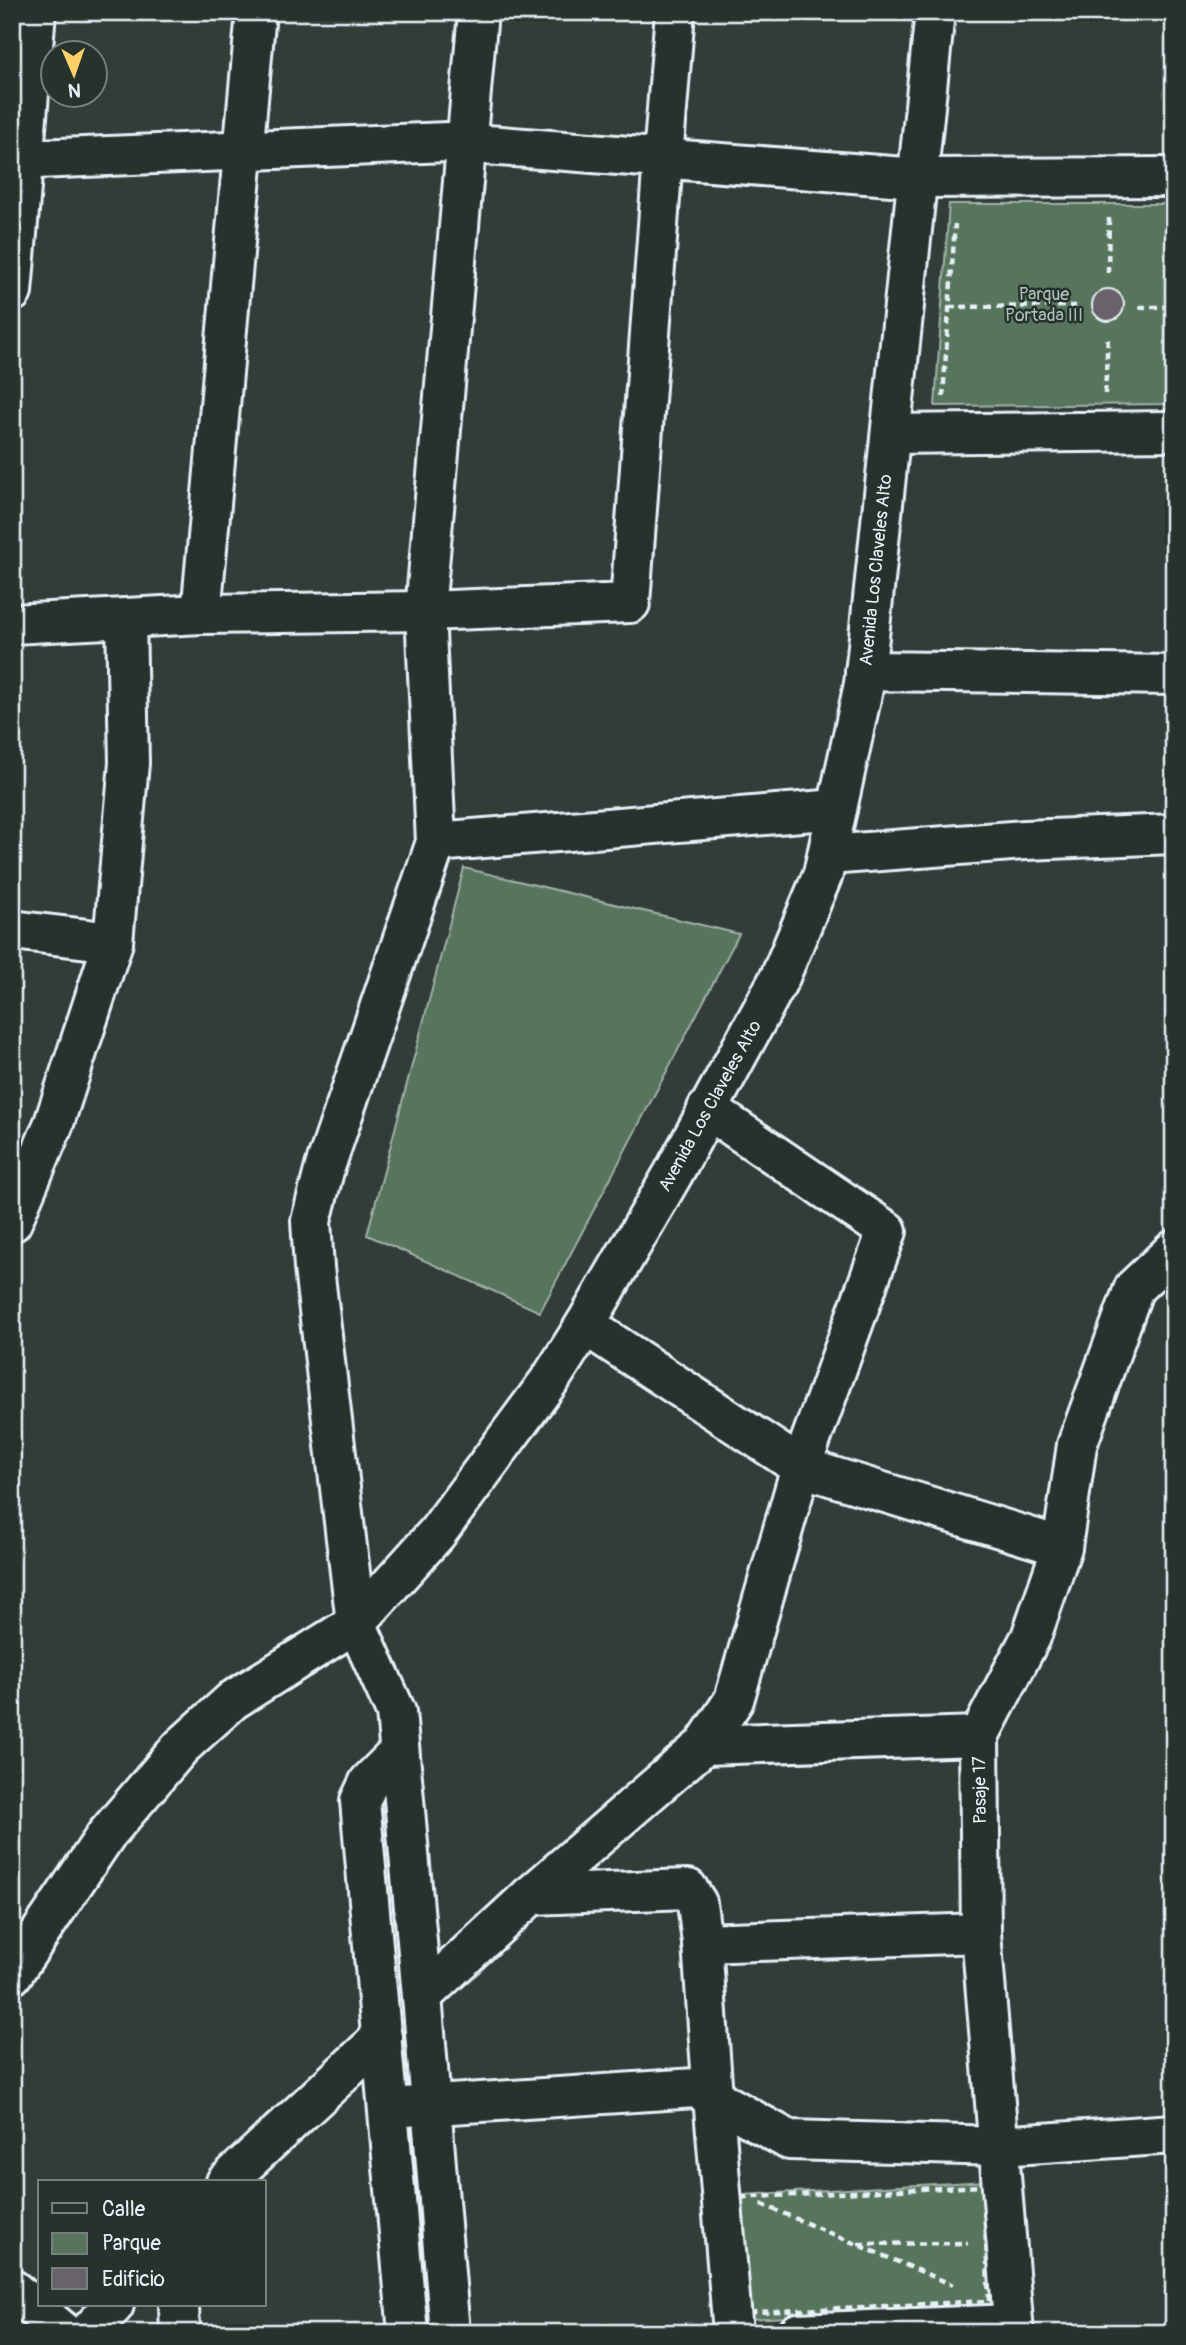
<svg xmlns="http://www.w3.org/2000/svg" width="1186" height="2345" font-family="Pangolin,sans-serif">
	<rect width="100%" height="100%" fill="#333c39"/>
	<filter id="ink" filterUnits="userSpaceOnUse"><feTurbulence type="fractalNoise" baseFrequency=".0143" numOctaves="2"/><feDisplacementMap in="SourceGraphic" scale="14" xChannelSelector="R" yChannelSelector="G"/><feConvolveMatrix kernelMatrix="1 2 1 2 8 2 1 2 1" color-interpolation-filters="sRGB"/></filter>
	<g filter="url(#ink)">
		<g fill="#57745c" stroke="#a0b2aa" stroke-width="2">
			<polygon points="949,204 1174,204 1174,404 935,406"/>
			<polygon points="464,868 739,934 540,1312 367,1235"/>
			<polygon points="987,2181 994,2306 732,2320 725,2196"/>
		</g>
		<circle fill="#69626a" stroke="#e8f1f8" stroke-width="2" cx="1108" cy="305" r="16"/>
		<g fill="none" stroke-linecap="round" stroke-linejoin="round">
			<g stroke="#e8f1f8" stroke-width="44">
				<g id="minor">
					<polyline points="12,160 448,142 918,178 1174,177"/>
					<polyline points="12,292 36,12"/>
					<polyline points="891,434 1174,431"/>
					<polyline points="201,614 256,12"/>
					<polyline points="12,624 201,614 425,611 630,603 663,158 675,12"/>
					<polyline points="865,671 1174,675"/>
					<polyline points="436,842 837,809"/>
					<polyline points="828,855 1025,840 1174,834"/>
					<polyline points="12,930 113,942"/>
					<polyline points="12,1222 54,1123 113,942 129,763 126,618"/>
					<polyline points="585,1325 801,1467 1062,1547"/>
					<polyline points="704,1745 979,1736"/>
					<polyline points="399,1752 369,1782 360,1801 408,2333"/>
					<polyline points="531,1895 688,1889 697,1903 702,1943 713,2097 733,2333"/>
					<polyline points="702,1943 981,1933"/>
					<polyline points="12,1975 106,1835 181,1747 233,1700 356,1623 437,1533 552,1377 585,1325 673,1174 780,977 823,874 864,684 935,12"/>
					<polyline points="422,1996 531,1895 704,1745 734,1700 801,1467 887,1231 707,1109"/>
					<polyline points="389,2108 696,2088 789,2140 999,2146 1174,2134"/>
					<polyline points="226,2182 382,2037"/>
					<polyline points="12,2289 65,2333"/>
					<polyline points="179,2305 180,2333"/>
					<polyline points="88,2333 114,2305"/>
					<polyline points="450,2333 422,1996 396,1712 356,1623 314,1268 311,1221 325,1167 436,842 425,611 478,12"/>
					<polyline points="798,2333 1013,2324"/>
					<polyline points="1014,2333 981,1933 979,1736 1031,1637 1062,1547 1077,1445 1134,1288 1174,1250"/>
				</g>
			</g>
			<g stroke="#e8f1f8" stroke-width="4.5" stroke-dasharray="7 5" stroke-linecap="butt">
				<polyline points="1108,273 1109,215"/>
				<polyline points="949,307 1077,306"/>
				<polyline points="1139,307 1174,307"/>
				<polyline points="1105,394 1108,335"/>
				<polyline points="943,397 955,224"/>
				<polygon points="983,2186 989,2301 737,2313 732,2198"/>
				<polyline points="761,2204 953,2285"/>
				<polyline points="858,2244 968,2243"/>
			</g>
			<use href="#minor" stroke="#26332d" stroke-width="38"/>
		</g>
	</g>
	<g text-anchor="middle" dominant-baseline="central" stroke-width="5" stroke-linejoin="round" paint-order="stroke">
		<g font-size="18" fill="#aebfba" stroke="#26332d">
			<text x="1044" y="294">Parque<tspan x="1044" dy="21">Portada III</tspan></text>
		</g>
		<g font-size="18" fill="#e8f1f8" stroke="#26332d">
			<text transform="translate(876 570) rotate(-84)">Avenida Los Claveles Alto</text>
			<text transform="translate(710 1106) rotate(-61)">Avenida Los Claveles Alto</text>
			<text transform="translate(980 1790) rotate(-91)">Pasaje 17</text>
		</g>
	</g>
	<rect width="1186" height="2345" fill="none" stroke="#26332d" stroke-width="42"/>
	<rect x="21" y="21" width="1144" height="2303" fill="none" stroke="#e8f1f8" stroke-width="2.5" filter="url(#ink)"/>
	<rect x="38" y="2180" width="228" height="126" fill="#26332d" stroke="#747f7e" stroke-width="2"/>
	<rect x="52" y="2203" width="35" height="10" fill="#26332d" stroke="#747f7e" stroke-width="2"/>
	<text x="102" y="2216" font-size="21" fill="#e8f1f8">Calle</text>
	<rect x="52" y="2233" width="35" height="21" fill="#57745c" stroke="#747f7e" stroke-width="2"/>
	<text x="102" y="2250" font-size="21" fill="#e8f1f8">Parque</text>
	<rect x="52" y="2268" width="35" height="21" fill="#69626a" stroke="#747f7e" stroke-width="2"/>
	<text x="102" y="2286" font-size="21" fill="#e8f1f8">Edificio</text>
	<g transform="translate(74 74) rotate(178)"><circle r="33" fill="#26332d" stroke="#747f7e" stroke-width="2"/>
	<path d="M0-5L12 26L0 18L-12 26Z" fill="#ffd166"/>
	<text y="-10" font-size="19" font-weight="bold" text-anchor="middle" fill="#e8f1f8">N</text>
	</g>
</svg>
